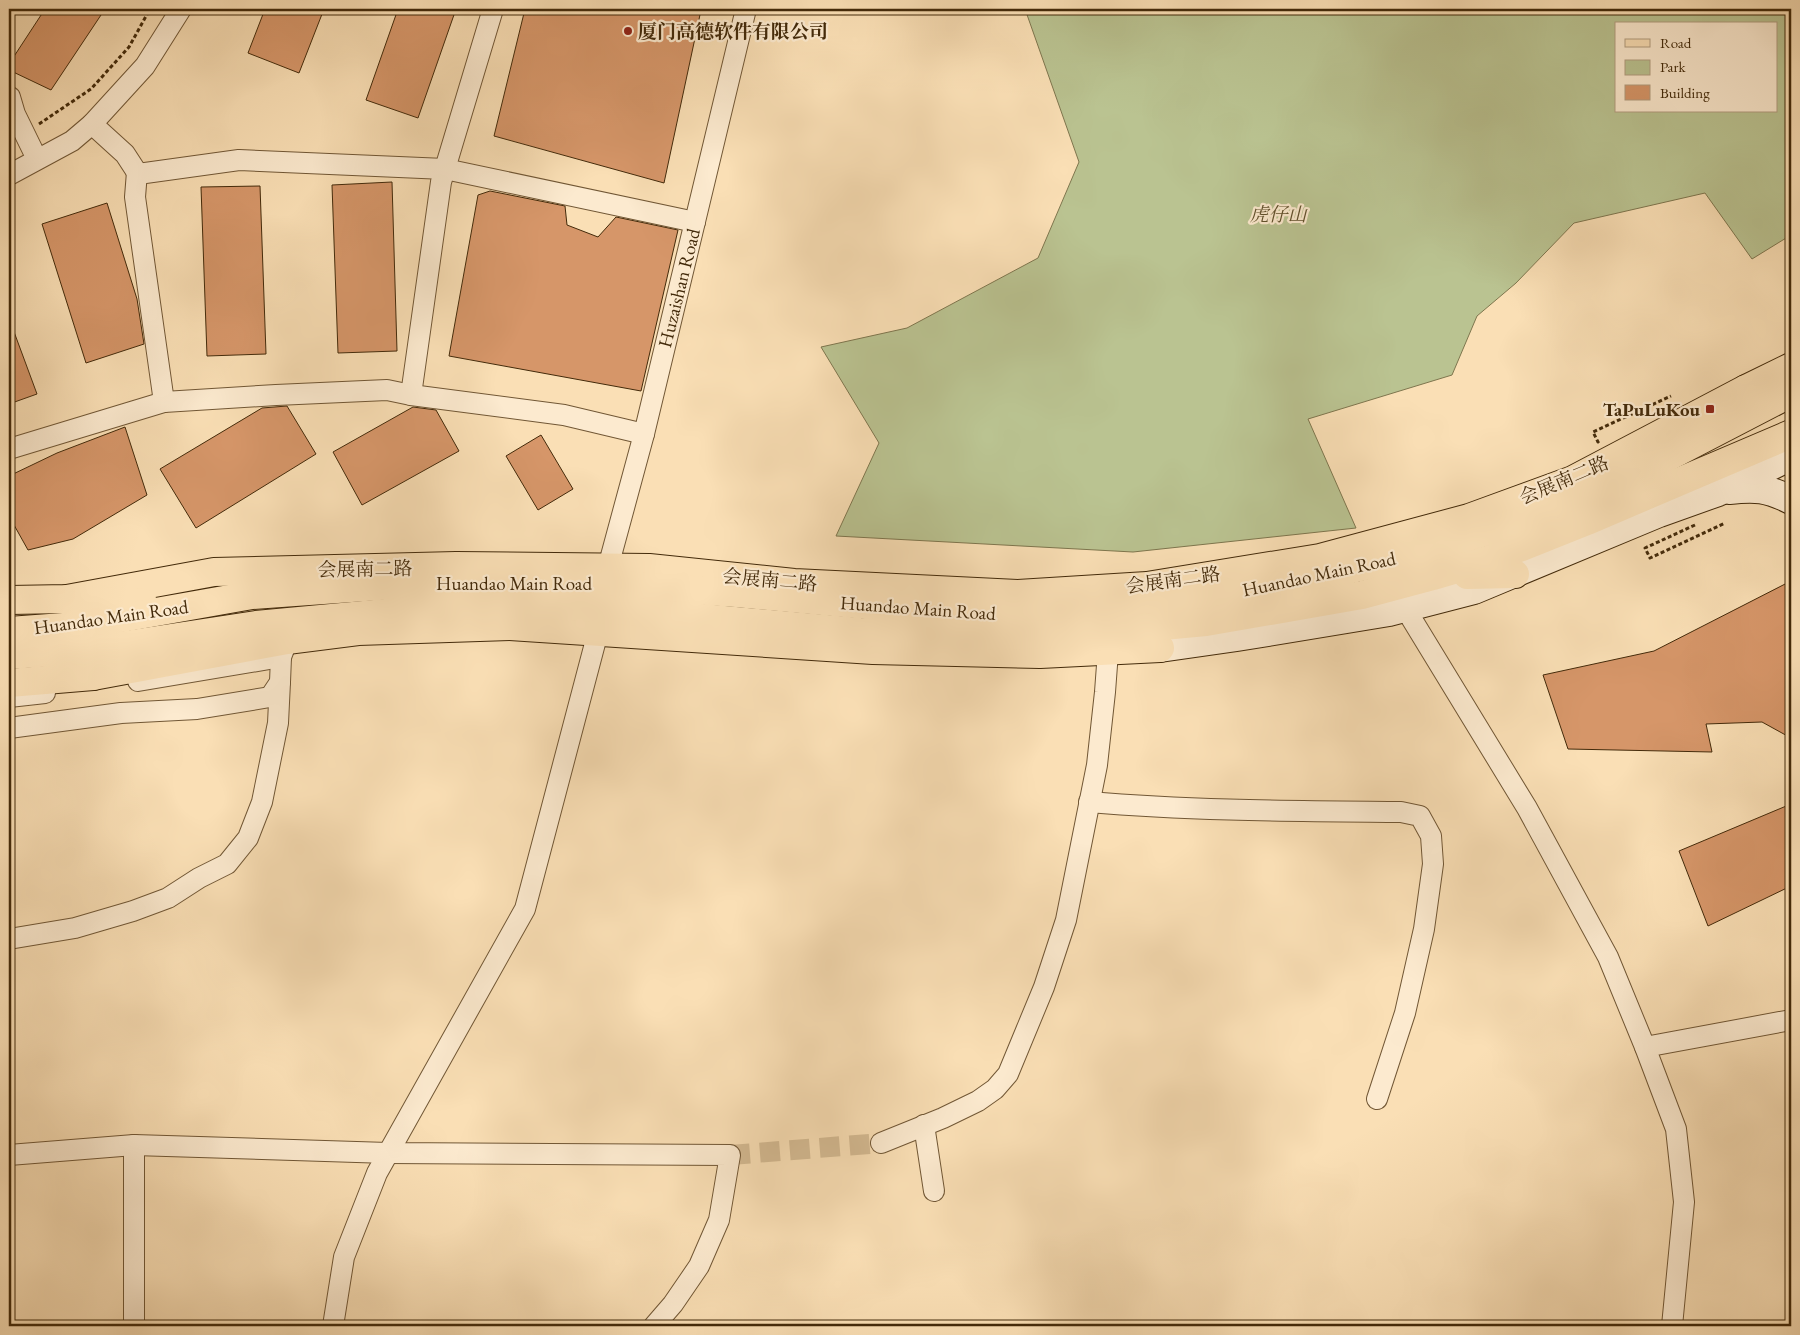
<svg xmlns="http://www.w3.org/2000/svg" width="1800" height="1335" font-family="'EB Garamond','Noto Serif SC',serif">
	<rect width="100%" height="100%" fill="#fadfb5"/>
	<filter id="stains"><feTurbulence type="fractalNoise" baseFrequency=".004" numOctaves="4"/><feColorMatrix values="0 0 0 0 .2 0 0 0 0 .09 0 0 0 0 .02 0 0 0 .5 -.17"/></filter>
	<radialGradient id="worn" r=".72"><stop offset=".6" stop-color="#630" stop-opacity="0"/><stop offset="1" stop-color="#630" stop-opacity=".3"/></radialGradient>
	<path fill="#bac391" stroke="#7e764e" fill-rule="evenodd" d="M1025,9H1791V235L1752,259L1705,193L1574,223L1516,283L1477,316L1452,375L1308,419L1356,528L1133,552L836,536L879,443L821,347L907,328L1038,258L1079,162ZM1616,24H1776V111H1616Z"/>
	<g fill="#d69669" stroke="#432a0a">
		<polygon points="45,9 105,9 51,90 9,70 9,64"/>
		<polygon points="265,9 324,9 299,73 248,53"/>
		<polygon points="398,9 456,9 418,118 366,100"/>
		<polygon points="525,9 695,9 701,10 664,183 494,136"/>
		<polygon points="392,182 397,351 338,353 332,185"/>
		<polygon points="260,186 266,354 207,356 201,187"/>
		<polygon points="490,191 565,206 567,225 598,237 616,217 678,230 641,391 449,356 478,195"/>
		<polygon points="107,203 137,299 144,344 86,363 42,224"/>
		<polygon points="9,321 10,321 37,394 9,404"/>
		<polygon points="287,406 316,454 196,528 160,469 262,408"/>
		<polygon points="413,407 436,410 459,451 362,505 333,452"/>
		<polygon points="125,427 147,495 73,539 28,550 9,516 9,476 57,453"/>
		<polygon points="541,435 573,489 538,510 506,456"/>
		<polygon points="1791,581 1791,738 1762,722 1706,724 1712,752 1568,749 1543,675 1654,651"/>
		<polygon points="1791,804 1791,886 1708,926 1679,851"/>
	</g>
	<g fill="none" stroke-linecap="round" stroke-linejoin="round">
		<polyline stroke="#d5bb93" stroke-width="20" stroke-dasharray="20 10" stroke-linecap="butt" points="730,1155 881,1143"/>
		<g stroke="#715735" stroke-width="22">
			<g id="minor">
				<polyline points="10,97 15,114 37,159"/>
				<polyline points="92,124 125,154 138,174 239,160 445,169 695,222"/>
				<polyline points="9,175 72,141 92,124 145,66 181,9"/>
				<polyline points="411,395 441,182 493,9"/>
				<polyline points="164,402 276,395 387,390 411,395 564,415 644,434"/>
				<polyline points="9,449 164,402 135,197 137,172"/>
				<polyline points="608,567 644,434 746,9"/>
				<polyline points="1405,608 1527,808 1608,957 1645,1047 1676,1129 1684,1202 1672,1326"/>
				<polyline points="138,681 281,657 286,644"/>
				<polyline points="9,697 45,693"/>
				<polyline points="9,728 121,713 197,709 270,697 280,682 281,657"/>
				<path d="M1089,802C1193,811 1297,811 1401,812L1420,816L1431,836L1433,864L1424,929L1405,1013L1377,1099"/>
				<polyline points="9,939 75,928 133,911 168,898 199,878 227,864 248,838 262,802 278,723 280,682"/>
				<polyline points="1645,1047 1791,1020"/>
				<polyline points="924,1125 934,1191"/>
				<polyline points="881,1143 943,1118 978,1101 995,1089 1008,1074 1044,987 1066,920 1097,765 1105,692 1109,638"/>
				<polyline points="9,1155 134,1145 388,1153 730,1155 719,1220 699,1266 673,1304 654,1326"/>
				<polyline points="134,1326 134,1145"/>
				<polyline points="333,1326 344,1257 377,1173 525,909 598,632"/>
			</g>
		</g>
		<g stroke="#432a0a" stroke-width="30">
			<g id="secondary">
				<path d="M1729,490C1756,487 1767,488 1791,500"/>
				<polyline points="1160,648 1237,637 1389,612 1474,590 1659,513 1718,492 1791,456"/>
			</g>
		</g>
		<g stroke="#432a0a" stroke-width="30">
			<g id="primary">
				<polyline points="9,600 67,599 214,572 456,566 649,568 794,583 1018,594 1147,586 1320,558 1469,518 1573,480 1746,389 1791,367"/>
				<polyline points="9,683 93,676 287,640 358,631 510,626 873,650 1040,654 1160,648"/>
			</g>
		</g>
		<g stroke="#432a0a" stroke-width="30">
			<g id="trunk">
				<polyline points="1746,389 1791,382"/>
				<polyline points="1467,575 1515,574"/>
				<polyline points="67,599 143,603"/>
				<polyline points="9,631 77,626 252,595 449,581 559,581 736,593 942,612 1044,617 1161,603 1287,584 1399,558 1515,523 1573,502 1631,476 1791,393"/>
				<polyline points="9,655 99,649 256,625 461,606 557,605 860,632 1003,636 1109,631 1206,622 1362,595 1433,576 1494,558 1587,521 1791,434"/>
				<polyline points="93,676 154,651"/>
			</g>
		</g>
		<g stroke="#432a0a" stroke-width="3" stroke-dasharray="4 2.5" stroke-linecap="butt">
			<polyline points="39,124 91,89 129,47 150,9"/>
			<polyline points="1599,441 1598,442 1593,432 1671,396"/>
			<polyline points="1695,525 1645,548 1650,558 1725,523"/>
		</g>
		<use href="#minor" stroke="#fceacf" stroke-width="20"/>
		<use href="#secondary" stroke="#fceacf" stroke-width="28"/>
		<use href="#primary" stroke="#fadfb5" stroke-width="28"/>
		<use href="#trunk" stroke="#fadfb5" stroke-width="28"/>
	</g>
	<g fill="#8f2418" stroke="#fceacf" stroke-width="2">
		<circle cx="628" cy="31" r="5"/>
		<rect x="1705" y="404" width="10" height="10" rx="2.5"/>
	</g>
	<g text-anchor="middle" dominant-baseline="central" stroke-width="4.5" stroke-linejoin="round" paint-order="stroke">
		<g font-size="19" font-weight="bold" fill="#432a0a" stroke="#fceacf" text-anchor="start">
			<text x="638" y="31">厦门高德软件有限公司</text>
			<text x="1700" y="409" text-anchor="end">TaPuLuKou</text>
		</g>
		<g font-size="19" font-style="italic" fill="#61502c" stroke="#fceacf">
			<text x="1278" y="214">虎仔山</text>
		</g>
		<g font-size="19" fill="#432a0a" stroke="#fceacf">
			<text transform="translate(679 288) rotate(-76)">Huzaishan Road</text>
			<text transform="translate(1564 480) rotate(-23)">会展南二路</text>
			<text transform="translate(365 569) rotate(-1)">会展南二路</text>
			<text transform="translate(1319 574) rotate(-12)">Huandao Main Road</text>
			<text transform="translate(770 580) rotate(5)">会展南二路</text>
			<text transform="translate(1173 580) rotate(-8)">会展南二路</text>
			<text x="514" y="583">Huandao Main Road</text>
			<text transform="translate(918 608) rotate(4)">Huandao Main Road</text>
			<text transform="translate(111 617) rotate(-8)">Huandao Main Road</text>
		</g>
	</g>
	<rect width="1800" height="1335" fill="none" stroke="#fadfb5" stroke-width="30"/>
	<rect x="10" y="10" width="1780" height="1315" fill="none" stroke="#432a0a" stroke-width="2.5"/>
	<rect x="15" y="15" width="1770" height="1305" fill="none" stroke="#432a0a"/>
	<rect x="1615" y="22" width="162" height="90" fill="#fceacf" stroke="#b29d80"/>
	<rect x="1625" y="39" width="25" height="8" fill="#fadfb5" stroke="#b29d80"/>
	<text x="1660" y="48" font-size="15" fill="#432a0a">Road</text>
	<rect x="1625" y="60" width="25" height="15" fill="#bac391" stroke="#b29d80"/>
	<text x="1660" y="72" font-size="15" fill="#432a0a">Park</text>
	<rect x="1625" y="85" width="25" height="15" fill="#d69669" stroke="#b29d80"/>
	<text x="1660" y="98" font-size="15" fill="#432a0a">Building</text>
	<rect width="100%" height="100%" filter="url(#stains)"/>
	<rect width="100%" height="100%" fill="url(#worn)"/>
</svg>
